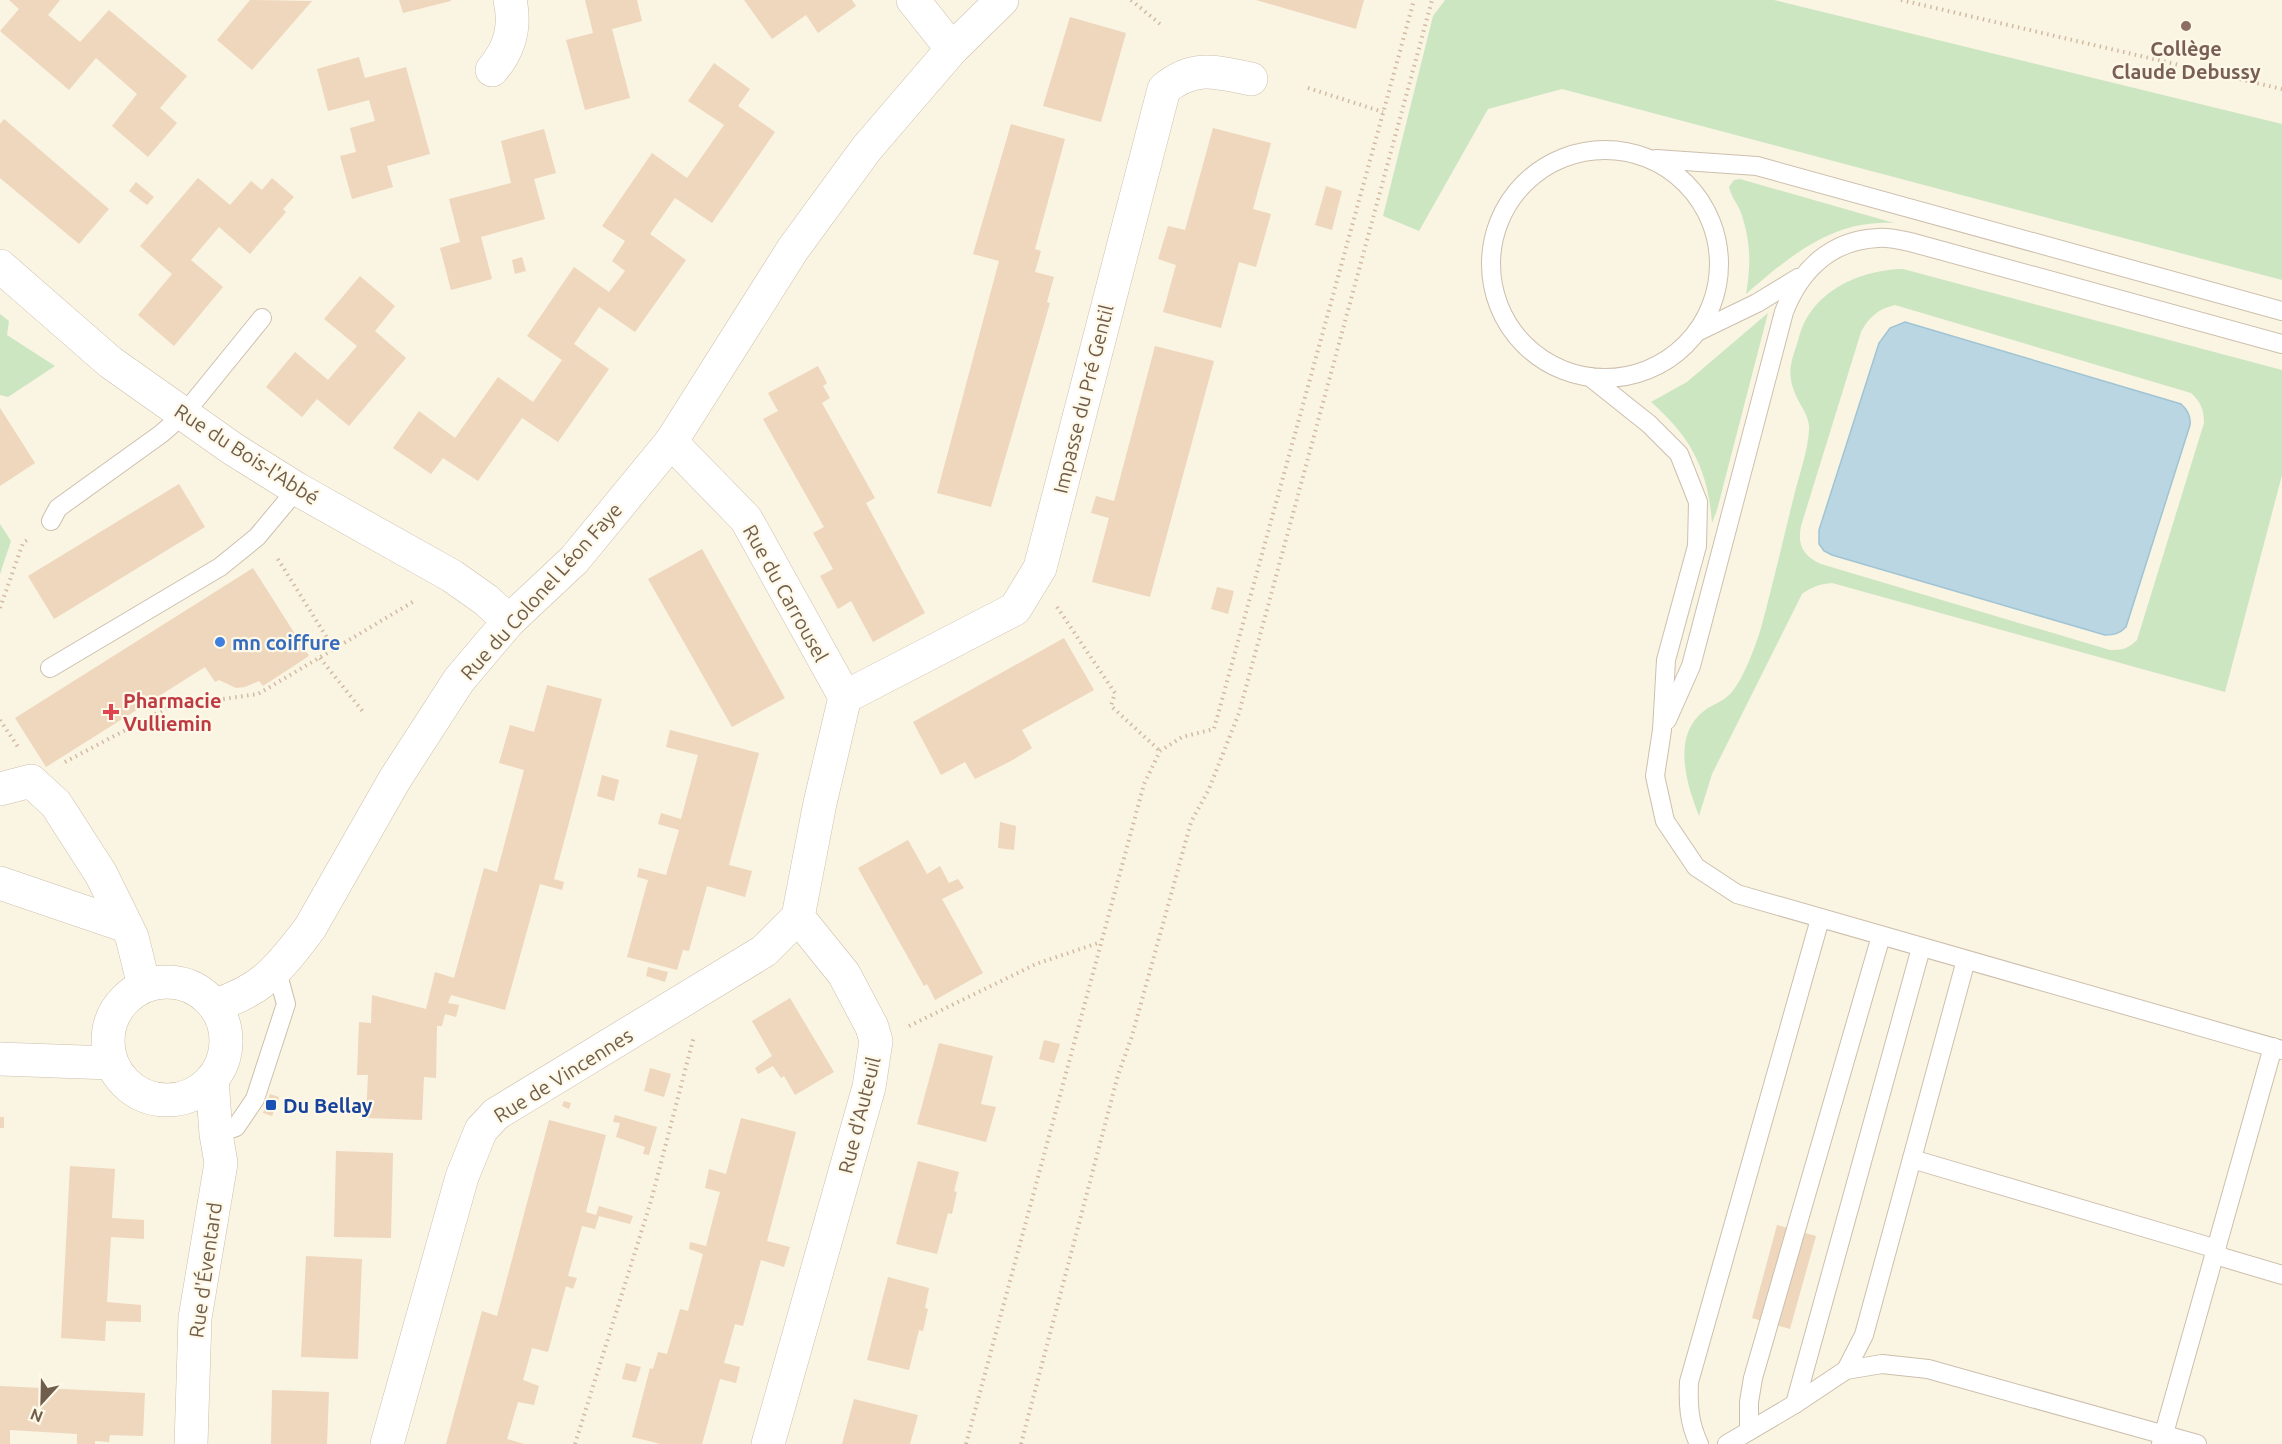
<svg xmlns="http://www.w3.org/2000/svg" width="2282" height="1444" font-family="Ubuntu,sans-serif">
	<rect width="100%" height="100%" fill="#faf4e2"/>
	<g fill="#cce6c2" fill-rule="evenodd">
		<polygon points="1445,0 1774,0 2282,124 2282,280 1562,89 1488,109 1419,231 1383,216 1433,16"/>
		<path d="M1740,179L1894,223C1833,219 1790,256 1746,294C1751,266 1751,241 1741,213C1738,204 1731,197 1729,187L1734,180Z"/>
		<path d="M1903,269L2282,370V475L2225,692L1832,583C1819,584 1812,587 1802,594L1712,774L1699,816C1687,785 1671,736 1704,711C1713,704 1723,702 1731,693C1744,678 1755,647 1761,628C1773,584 1783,540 1794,496C1799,475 1808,451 1809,430C1810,419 1803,409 1798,400C1787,377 1789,367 1797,344C1799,337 1801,329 1804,323C1823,286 1864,270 1903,269ZM1895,305L2191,393C2201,402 2204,410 2204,423L2137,640C2128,649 2122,650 2110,650L1821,564C1803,556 1797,545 1801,526L1861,332C1869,317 1878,309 1895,305Z"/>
		<path d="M1768,313L1717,510L1712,523C1708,469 1691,437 1651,402L1687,382Z"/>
		<polygon points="0,314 9,321 7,335 55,366 8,397 0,395"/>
		<polygon points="0,524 11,541 0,574"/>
	</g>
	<path fill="#b9d6e2" stroke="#a0c4d3" stroke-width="1.5" d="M1905,322L2181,404C2188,410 2191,416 2190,425L2126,627C2119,634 2114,635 2105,635L1832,555L1824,551L1819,544V530L1879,343L1890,328Z"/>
	<g fill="#eed7bc">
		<polygon points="9,0 60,0 48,15 80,42 109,10 187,76 160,108 177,123 148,157 112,126 137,94 96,58 69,90 0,31 19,9"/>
		<polygon points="250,0 312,1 252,70 217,40"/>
		<polygon points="399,0 451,0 451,1 403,13"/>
		<polygon points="585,0 637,0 642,21 612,29 630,98 585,110 566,40 593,33"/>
		<polygon points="744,0 852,0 856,6 818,33 806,15 772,39"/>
		<polygon points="1256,0 1364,0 1356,29"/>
		<polygon points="1070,17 1126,33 1101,122 1043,106"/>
		<polygon points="359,57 365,78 406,67 430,154 387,166 393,187 352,199 340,156 356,152 350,128 375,121 369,100 328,111 317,69"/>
		<polygon points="714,63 750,89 738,106 775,132 712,223 675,198 650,234 686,260 635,332 599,307 574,344 609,369 558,442 522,418 478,481 443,458 431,474 393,448 419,411 455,438 498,377 533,402 562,360 527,336 574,267 609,292 625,271 612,261 625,241 602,226 652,153 687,178 724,125 688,101"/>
		<polygon points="4,119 109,209 79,244 0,178 0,124"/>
		<polygon points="1011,124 1065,139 1035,249 1041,251 1035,272 1054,277 1047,302 1050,303 991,507 937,493 999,261 973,254"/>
		<polygon points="1213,128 1271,143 1253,209 1271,214 1256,267 1239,262 1221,328 1163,312 1176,265 1158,259 1168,226 1185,230"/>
		<polygon points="544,129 556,173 534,179 545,219 481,237 492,279 451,290 440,248 460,242 449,199 511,183 501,141"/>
		<polygon points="198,178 230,205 251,181 262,190 272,178 294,197 283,209 286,212 250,254 219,227 191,260 223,287 174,346 138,315 172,274 140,246"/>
		<polygon points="136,182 154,197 147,205 129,191"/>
		<polygon points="1326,186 1342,191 1332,230 1315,225"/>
		<polygon points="522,257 526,271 515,274 512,260"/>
		<polygon points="360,276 395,306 375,331 406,358 349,426 317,399 302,417 266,387 295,352 328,380 357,346 324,319"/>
		<polygon points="1155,346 1214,361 1150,597 1092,582 1109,518 1091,513 1096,496 1114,501"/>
		<polygon points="818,366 827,383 823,386 830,398 822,403 875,498 866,503 925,613 873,642 851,601 838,609 820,576 833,569 813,533 824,527 763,419 778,411 768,393"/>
		<polygon points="0,408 35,463 0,486"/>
		<polygon points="179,484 205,527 54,619 28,576"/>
		<polygon points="702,549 785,698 732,727 648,579"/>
		<polygon points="253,568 309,656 263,686 259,681 245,687 236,688 219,680 215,682 205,667 46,767 15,718"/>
		<polygon points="1217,587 1234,591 1228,614 1211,609"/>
		<polygon points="1064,638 1094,690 1022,730 1032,748 1011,761 975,779 965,762 941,775 913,722"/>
		<polygon points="547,685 602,699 554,879 564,882 562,890 540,884 505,1010 451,995 448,1003 459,1005 456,1017 445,1014 442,1026 437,1026 436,1078 424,1077 422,1120 366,1118 368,1075 357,1075 359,1022 371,1023 372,995 426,1009 435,972 454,978 484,868 497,872 524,770 499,763 510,725 534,732"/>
		<polygon points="670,730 759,753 729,865 752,871 745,897 707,886 689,951 683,950 677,970 627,957 648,880 637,877 639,868 666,875 679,830 658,824 661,813 681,819 698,755 666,747"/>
		<polygon points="602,775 619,780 614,801 597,796"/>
		<polygon points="1000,822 1016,826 1014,850 998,848"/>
		<polygon points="908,840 927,874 940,866 949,883 958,879 964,888 942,899 983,973 935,1000 927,984 924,986 858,868"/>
		<polygon points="648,967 668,972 665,982 646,976"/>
		<polygon points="790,998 834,1072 795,1095 784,1076 781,1078 773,1066 758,1074 755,1068 772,1056 752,1021"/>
		<polygon points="1044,1040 1060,1044 1054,1063 1039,1059"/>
		<polygon points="939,1043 993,1056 981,1104 996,1107 986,1142 917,1124"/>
		<polygon points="650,1068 671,1074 664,1097 644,1091"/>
		<polygon points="270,1094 279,1097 272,1116 263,1113"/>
		<polygon points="564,1101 571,1103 569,1109 562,1106"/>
		<polygon points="615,1115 657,1127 649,1155 643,1154 645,1147 616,1137 620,1123 613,1122"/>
		<rect x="0" y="1117" width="4" height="11"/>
		<polygon points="741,1118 796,1132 767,1241 790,1247 784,1267 761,1260 743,1326 735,1324 724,1363 740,1367 736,1383 720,1379 702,1444 661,1444 632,1437 650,1368 653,1369 658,1352 667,1354 680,1309 688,1311 703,1254 689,1249 690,1242 706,1246 720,1192 705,1188 709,1169 726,1174"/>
		<polygon points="549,1120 606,1135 586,1212 596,1215 599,1206 633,1216 630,1224 599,1216 595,1229 582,1226 568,1276 577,1278 573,1289 566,1286 548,1352 532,1348 523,1380 539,1386 534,1405 518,1402 507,1439 524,1444 446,1444 482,1311 497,1316"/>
		<polygon points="336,1151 393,1153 391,1238 334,1237"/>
		<polygon points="918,1161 959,1172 954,1191 957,1192 952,1214 948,1213 937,1254 896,1244"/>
		<polygon points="70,1166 115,1169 112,1218 144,1220 144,1239 111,1237 107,1302 141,1305 141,1322 106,1321 105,1341 61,1338"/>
		<polygon points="1777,1225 1816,1236 1790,1329 1752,1318"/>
		<polygon points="306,1256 362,1259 358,1359 301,1357"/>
		<polygon points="888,1277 929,1288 925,1308 928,1309 923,1331 919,1330 909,1370 867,1360"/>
		<polygon points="626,1363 641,1367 636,1382 622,1379"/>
		<polygon points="0,1386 145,1393 143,1436 110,1435 109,1442 95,1441 95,1444 77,1444 77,1434 10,1430 10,1444 0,1444"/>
		<polygon points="272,1390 329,1392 327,1444 271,1444"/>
		<polygon points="854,1399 918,1415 910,1444 842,1444"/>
	</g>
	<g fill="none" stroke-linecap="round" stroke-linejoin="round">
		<g stroke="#cdbfad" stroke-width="20">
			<g id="lane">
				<circle cx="1605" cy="264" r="114"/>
				<polyline points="1656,159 1757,166 2282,311"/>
				<polyline points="1697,332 1757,303 1798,278"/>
				<polyline points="1590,377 1649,424 1679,454 1698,502 1697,546 1666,660 1662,730 1655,776 1665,821 1696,867 1737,894 2282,1050"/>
				<polyline points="51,521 58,508 161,434 184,414 262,318"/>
				<polyline points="50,668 220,567 257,537 297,489"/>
				<path d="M1667,720L1691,666L1784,312C1800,270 1831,240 1878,238C1888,237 1900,240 1910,242L2282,344"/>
				<polyline points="216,1134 236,1127 255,1099 286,1004 277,971"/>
				<polyline points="1912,1159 2217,1249"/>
				<polyline points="2215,1255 2282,1275"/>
				<polyline points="1846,1370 1864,1335 1966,960"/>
				<polyline points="1795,1404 1921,948"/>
				<polyline points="1749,1431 1749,1402 1753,1378 1881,936"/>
				<path d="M1699,1444C1689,1423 1688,1405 1689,1382L1820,919"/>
				<polyline points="1727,1444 1795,1404 1846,1370 1882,1364 1928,1369 2197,1444"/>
				<polyline points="2161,1444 2273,1047"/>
			</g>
		</g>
		<g stroke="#cdbfad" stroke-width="34">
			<g id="street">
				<polyline points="913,0 952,49"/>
				<path d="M492,70C510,49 516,27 510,0"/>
				<polyline points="0,266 110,362 233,449 297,489 452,576 486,600 509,621"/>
				<polyline points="671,442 746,519 845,697"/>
				<path d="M845,697L1015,609L1040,568L1164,89C1194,64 1216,72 1251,79"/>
				<polyline points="0,789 31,781 56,804 101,874 132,937 144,986"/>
				<polyline points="0,883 126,926"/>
				<polyline points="0,1059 111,1063"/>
				<polyline points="387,1444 462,1177 481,1130 496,1114 764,951 798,917"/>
				<polyline points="768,1444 869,1087 876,1041 872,1027 844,974 798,917 820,803 845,697"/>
			</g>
		</g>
		<g stroke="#cdbea8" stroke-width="34">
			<g id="secondary">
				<circle cx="167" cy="1041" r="59"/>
				<path d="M215,1005C264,990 280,967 310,928L395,779L459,680L509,621L574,560L671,442L793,249L867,148L952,49L1002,0"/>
				<polyline points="191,1444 195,1318 221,1163 216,1134 212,1079"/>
			</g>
		</g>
		<g stroke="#d2baa0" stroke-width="4" stroke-dasharray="1.5 4.5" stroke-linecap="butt">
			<polyline points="1131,0 1160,24"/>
			<polyline points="1901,0 2282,89"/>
			<polyline points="1308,88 1383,112"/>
			<polyline points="1057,607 1115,693 1111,706 1160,751"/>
			<polyline points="0,608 23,543 30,538"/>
			<polyline points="334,649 416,600"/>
			<polyline points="320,658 364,713"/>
			<polyline points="0,720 18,747"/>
			<polyline points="65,762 184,699 216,700 258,694 334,649 276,556"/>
			<polyline points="909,1026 1036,964 1101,942"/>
			<polyline points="575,1444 651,1201 694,1036"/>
			<polyline points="966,1444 1144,784 1160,751 1182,737 1214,729 1414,0"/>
			<polyline points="1021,1444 1118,1075 1132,1036 1191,822 1209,789 1239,713 1432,0"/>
		</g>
		<use href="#lane" stroke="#fff" stroke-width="18"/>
		<use href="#street" stroke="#fff" stroke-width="33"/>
		<use href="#secondary" stroke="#fff" stroke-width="33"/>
	</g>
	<circle fill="#8d6e63" stroke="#fef8e8" stroke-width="2" cx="2186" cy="26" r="6"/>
	<circle fill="#3f7fe0" stroke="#fef8e8" stroke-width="2" cx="220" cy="642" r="6"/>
	<path fill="#e0444e" stroke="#fef8e8" stroke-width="2" d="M108 703h6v6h6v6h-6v6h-6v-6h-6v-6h6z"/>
	<rect fill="#1a4fb4" stroke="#fef8e8" stroke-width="2" x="265" y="1099" width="12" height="12" rx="3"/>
	<g text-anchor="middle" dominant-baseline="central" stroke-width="4.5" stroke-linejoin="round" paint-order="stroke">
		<g font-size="20" font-weight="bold" fill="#785e54" stroke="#fef8e8">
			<text x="2186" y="48">Collège<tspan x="2186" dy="23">Claude Debussy</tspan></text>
		</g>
		<g font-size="20" fill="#705d4b" stroke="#fef8e8">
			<text transform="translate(1083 399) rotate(-76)">Impasse du Pré Gentil</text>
			<text transform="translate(247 454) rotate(33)">Rue du Bois-l'Abbé</text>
			<text transform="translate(541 591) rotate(-48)">Rue du Colonel Léon Faye</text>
			<text transform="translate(786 593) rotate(61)">Rue du Carrousel</text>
			<text transform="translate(563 1075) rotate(-32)">Rue de Vincennes</text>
			<text transform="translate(859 1115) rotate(-76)">Rue d'Auteuil</text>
			<text transform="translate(205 1270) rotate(-82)">Rue d'Éventard</text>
		</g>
		<g font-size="20" font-weight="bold" fill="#366cbe" stroke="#fef8e8" text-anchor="start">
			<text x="232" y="642">mn coiffure</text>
		</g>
		<g font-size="20" font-weight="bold" fill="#be3a42" stroke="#fef8e8" text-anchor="start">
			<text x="123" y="700">Pharmacie<tspan x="123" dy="23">Vulliemin</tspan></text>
		</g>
		<g font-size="20" font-weight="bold" fill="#164399" stroke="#fef8e8" text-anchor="start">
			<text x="283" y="1105">Du Bellay</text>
		</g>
	</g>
	<g transform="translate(42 1402) rotate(202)" stroke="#fef8e8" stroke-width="4.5" paint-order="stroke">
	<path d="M0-4.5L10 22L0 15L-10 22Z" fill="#705d4b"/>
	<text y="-9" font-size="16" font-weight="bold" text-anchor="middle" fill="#705d4b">N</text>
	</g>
</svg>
